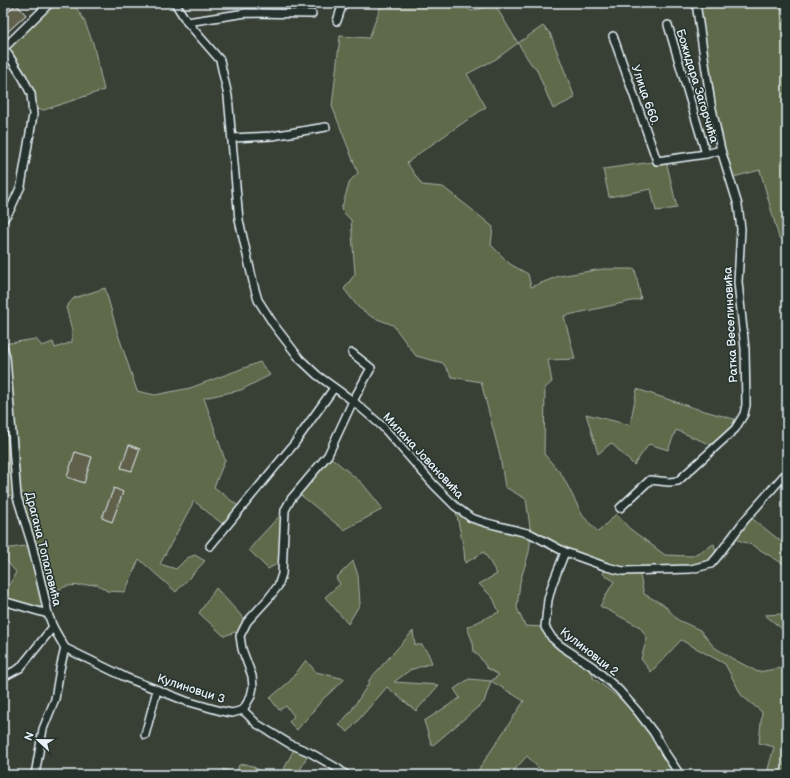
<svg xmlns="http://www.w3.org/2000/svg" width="790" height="778" font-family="'Balsamiq Sans',sans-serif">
	<rect width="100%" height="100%" fill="#384036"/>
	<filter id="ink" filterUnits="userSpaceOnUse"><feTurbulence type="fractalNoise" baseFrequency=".025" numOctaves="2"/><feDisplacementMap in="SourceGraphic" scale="8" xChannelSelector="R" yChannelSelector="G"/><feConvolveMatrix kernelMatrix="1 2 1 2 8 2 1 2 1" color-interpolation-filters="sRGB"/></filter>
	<g filter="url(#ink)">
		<g fill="#5f6b4c" stroke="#a4aea2">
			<polygon points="50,3 73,3 84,20 93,43 104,90 44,110 32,109 31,94 4,48"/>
			<polygon points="382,3 462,3 471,11 495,5 518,43 543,26 550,33 575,98 553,109 536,68 531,64 518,43 496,59 467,74 486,107 421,152 407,163 422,185 443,187 475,212 493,227 491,245 510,264 528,274 531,287 559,276 603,269 635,269 641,299 564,316 575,359 548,360 552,382 545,388 544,454 562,475 583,516 598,532 616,514 629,528 665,555 692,556 714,544 717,557 711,564 639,571 644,594 664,605 678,620 700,630 714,647 733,659 758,672 787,667 787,775 769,775 767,773 774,747 759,743 762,712 742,696 725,664 681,640 651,672 641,659 647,638 640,627 600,606 614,581 603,574 606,567 531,535 529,552 520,582 517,608 525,626 545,627 552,638 593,667 593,678 638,712 680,775 545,775 527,756 510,775 475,775 524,701 491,681 484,702 432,746 424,721 460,698 454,689 469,679 491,681 499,675 487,668 479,656 474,652 473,643 467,627 499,612 493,598 479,584 497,574 484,552 465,563 464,550 455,506 471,518 531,534 526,499 505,487 500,456 481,382 452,377 443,363 416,356 393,325 372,317 358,307 344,289 355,274 351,220 341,210 350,181 358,173 332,106 340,36 369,38"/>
			<polygon points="696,3 782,3 781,14 787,25 787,239 779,238 760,170 730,178 721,150"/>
			<polygon points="666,160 677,208 656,211 651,189 609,197 603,169"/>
			<polygon points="105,288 118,334 137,391 155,395 190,388 260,362 270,375 241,390 204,398 225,460 214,487 241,508 226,527 194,501 160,564 176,569 187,558 195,555 205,561 176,592 139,559 125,592 107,591 97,584 67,586 44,595 48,614 3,601 3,597 16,572 3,557 3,549 32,545 17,497 3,494 3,405 9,389 3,344 36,339 42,346 53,342 55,348 72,342 72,331 66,307 74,298"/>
			<polygon points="637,389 694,408 741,421 716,447 676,430 668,450 649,444 634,465 611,443 598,454 586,414 630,425"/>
			<polygon points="328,455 362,483 383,509 344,530 297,492"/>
			<polygon points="285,510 284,560 268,569 249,550 257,540"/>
			<polygon points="749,516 787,546 787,566 752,545 732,538"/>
			<polygon points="353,561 358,575 360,604 348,624 325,597 340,584 336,578"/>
			<polygon points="216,588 247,622 240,636 235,632 224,636 199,613"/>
			<polygon points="780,614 787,618 787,633 765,615"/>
			<polygon points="413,631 415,645 422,645 428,653 432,663 410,670 394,682 439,685 416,711 387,687 348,732 339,725 351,711 369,683 369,680"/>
			<polygon points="306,660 316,672 345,679 323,699 297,730 289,722 294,716 286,706 279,710 270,698 290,681"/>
			<polygon points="295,747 309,752 298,775 281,775"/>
			<polygon points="246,764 252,766 267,775 225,775 223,769 236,773 239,765"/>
		</g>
		<g fill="#61604b" stroke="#e8f1f8">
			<polygon points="16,4 26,15 3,36 3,17"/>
			<polygon points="129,445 140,449 132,471 121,468"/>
			<polygon points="75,452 92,457 84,483 67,477"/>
			<polygon points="114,488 123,492 112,522 102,518"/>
		</g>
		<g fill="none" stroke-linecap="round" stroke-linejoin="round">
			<g stroke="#e8f1f8" stroke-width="10">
				<g id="street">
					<polyline points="175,3 187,22 220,60 228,96 239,220 254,286 258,300 274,325 300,359 317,375 353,401 382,426 434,485 455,506 471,518 487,523 531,534 565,552 607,567 623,571 691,569 711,564 717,557 744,521 787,472"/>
					<polyline points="337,21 343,3"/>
					<polyline points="187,22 246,13 312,14"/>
					<polyline points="668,25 706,154"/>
					<polyline points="613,36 657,161 706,154 721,150"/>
					<polyline points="3,49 50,3"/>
					<polyline points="232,138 272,136 326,127"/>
					<polyline points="3,220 10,210 21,186 33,115 31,94 23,78 4,48"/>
					<polyline points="3,346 6,358 17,497 32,545 44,595 48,614 53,627 65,648 60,669 55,699 43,729 35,775"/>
					<polyline points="620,508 650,480 669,482 678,481 735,429 744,414 746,405 745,349 738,282 741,229 738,205 721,150 711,104 696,3"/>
					<polyline points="210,546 294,444 334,388"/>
					<polyline points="565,552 552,585 548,600 545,627 552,638 561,646 593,667 619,690 638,712 654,733 666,754 680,775"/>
					<polyline points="3,601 48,614"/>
					<polyline points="65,648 127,678 186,701 221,711 232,713 243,710"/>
					<polyline points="3,677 20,668 53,627"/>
					<polyline points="243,710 251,696 253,687 252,676 242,649 240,636 247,622 268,599 278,586 282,574 285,510 291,499 328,455 353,401 371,368 352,353"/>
					<polyline points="243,710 257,724 290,744 309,752 337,768 346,775"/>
					<polyline points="145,735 157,690"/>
				</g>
			</g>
			<use href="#street" stroke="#26332d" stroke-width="7"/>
		</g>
	</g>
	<g text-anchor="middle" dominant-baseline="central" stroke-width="3" stroke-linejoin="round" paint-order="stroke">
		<g font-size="12" fill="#e8f1f8" stroke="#26332d">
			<text transform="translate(697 86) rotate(73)">Божидара Загорчића</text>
			<text transform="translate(645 95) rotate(71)">Улица 660.</text>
			<text transform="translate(731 325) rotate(-93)">Ратка Веселиновића</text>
			<text transform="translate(423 456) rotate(47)">Милана Јовановића</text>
			<text transform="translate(43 549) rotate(76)">Драгана Топаловића</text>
			<text transform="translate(589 652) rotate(38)">Кулиновци 2</text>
			<text transform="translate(191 689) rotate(18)">Кулиновци 3</text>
		</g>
	</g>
	<rect width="790" height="778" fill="none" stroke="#26332d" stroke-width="16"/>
	<rect x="8" y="8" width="774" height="762" fill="none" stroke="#e8f1f8" stroke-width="1.5" filter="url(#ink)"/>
	<g transform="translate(38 740) rotate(292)" stroke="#26332d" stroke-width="3" paint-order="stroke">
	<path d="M0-3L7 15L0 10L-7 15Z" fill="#e8f1f8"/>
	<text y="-6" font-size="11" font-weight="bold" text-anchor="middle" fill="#e8f1f8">N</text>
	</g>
</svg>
